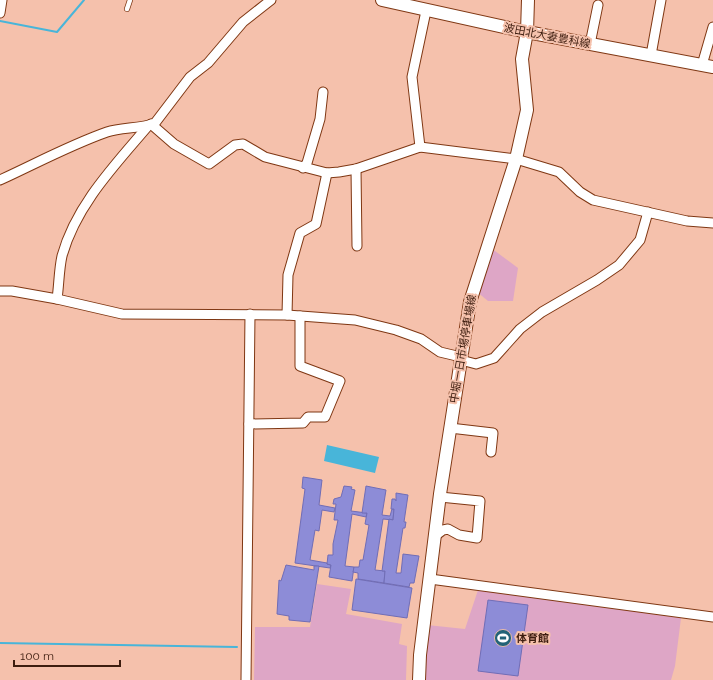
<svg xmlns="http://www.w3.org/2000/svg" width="713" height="680" font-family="Raleway,'Noto Sans JP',sans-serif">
	<rect width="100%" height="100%" fill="#f5c1ac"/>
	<g fill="#dea6c6">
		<polygon points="491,248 518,268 513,301 488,301 476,291"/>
		<polygon points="317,584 351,589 346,614 402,624 399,644 407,646 406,680 254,680 255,627 310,627"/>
		<polygon points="478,590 681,618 675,666 671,680 423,680 427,625 465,629"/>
	</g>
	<polygon fill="#48b5d9" points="327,445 379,457 375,473 324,461"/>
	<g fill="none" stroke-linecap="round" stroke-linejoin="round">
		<g stroke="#48b5d9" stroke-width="2">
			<polyline points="0,21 57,32 84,0"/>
			<polyline points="0,643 237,647"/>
		</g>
	</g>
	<g fill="#8d8cd7" stroke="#706db6">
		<polygon points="303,477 322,480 319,505 335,508 334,512 322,510 319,531 315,530 310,560 327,563 327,564 331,565 330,568 295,563 305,489 302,488"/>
		<polygon points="344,486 352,487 351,489 355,490 351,511 367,513 366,517 352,514 345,566 354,567 352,581 329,577 331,565 327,564 328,555 333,555 333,544 338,520 334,520 336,504 333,504 334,499 341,497"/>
		<polygon points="366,486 386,490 382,515 390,516 392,509 394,509 393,520 383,519 375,570 385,571 384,583 358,579 358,573 353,572 354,567 359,567 360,560 363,560 369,525 365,524 367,513 362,513"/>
		<polygon points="396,493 408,495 404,522 406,522 405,528 403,528 396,573 401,573 403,554 419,556 414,583 410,583 409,587 384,583 385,571 382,571 389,519 393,520 394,509 391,509 392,499 395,499 396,501"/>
		<polygon points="286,565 314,570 314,566 319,566 310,622 289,620 289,616 277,614 279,580 281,581"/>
		<polygon points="356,579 412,588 407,618 352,610"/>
		<polygon points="488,600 528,605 518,676 478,671"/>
	</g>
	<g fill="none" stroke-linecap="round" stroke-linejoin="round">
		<g stroke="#7f3713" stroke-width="6">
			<polyline id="service" points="127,9 130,0"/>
		</g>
		<g stroke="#7f3713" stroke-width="11">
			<g id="minor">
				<polyline points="0,13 2,0"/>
				<polyline points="590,44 598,5"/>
				<polyline points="651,55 661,0"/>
				<polyline points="702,65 713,27"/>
				<polyline points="151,124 174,144 209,164 235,145 243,144 265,157 327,173 339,172 356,169 420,147 516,159 559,172 580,192 593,200 687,221 713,223"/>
				<polyline points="420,147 412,77 426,11"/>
				<polyline points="303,168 307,163 320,119 323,92"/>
				<polyline points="356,169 357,246"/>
				<path d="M0,180C35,164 70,145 107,132C122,127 140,129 155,123L190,77L208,63L243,22L271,0"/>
				<polyline points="0,291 12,291 57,299 122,314 287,315 355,320 396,330 421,339 440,352 461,357"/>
				<path d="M57,299C59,285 59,269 62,256C76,205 115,165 148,126"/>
				<polyline points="287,315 288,275 300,233 316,224 327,173"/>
				<polyline points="461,360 476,364 494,358 520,329 542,312 597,280 619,265 640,240 648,212"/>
				<polyline points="249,424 303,423 308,417 325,417 340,381 300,366 300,316"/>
				<polyline points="450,428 493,433 491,452"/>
				<polyline points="435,536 443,530 448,529 459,535 477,538 480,501 440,497"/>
				<polyline points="430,579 713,617"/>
				<polyline points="246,680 250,314"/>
			</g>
		</g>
		<g stroke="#7f3713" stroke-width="14">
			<g id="secondary">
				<polyline points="382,0 527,32 713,67"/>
				<polyline points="419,680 420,655 440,494 470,302 516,159 527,110 522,59 527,32 528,0"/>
			</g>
		</g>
		<use href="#service" stroke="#fff" stroke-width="4.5"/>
		<use href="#minor" stroke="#fff" stroke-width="9"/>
		<use href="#secondary" stroke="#fff" stroke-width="12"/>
	</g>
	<defs>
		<g id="stadium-disc" transform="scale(0.9)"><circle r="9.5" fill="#236378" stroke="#f5c1ac"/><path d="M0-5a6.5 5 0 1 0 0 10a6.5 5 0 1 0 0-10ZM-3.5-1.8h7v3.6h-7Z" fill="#fff"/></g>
	</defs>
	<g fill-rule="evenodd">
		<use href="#stadium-disc" x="503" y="638"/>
	</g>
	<g text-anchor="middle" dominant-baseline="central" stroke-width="4" stroke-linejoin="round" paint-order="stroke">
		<g font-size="11" fill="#3d1d0f" stroke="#f5c1ac">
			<text transform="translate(547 36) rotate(11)">波田北大妻豊科線</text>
			<text transform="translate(463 349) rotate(-80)">中堀一日市場停車場線</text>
		</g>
		<g font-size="11" font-weight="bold" fill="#3d1d0f" stroke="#f5c1ac" text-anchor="start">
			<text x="516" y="638">体育館</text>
		</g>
	</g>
	<path d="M14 660v6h106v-6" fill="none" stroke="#3d1d0f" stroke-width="2"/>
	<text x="20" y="660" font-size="12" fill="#3d1d0f" stroke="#f5c1ac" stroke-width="3" paint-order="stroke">100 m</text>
</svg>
